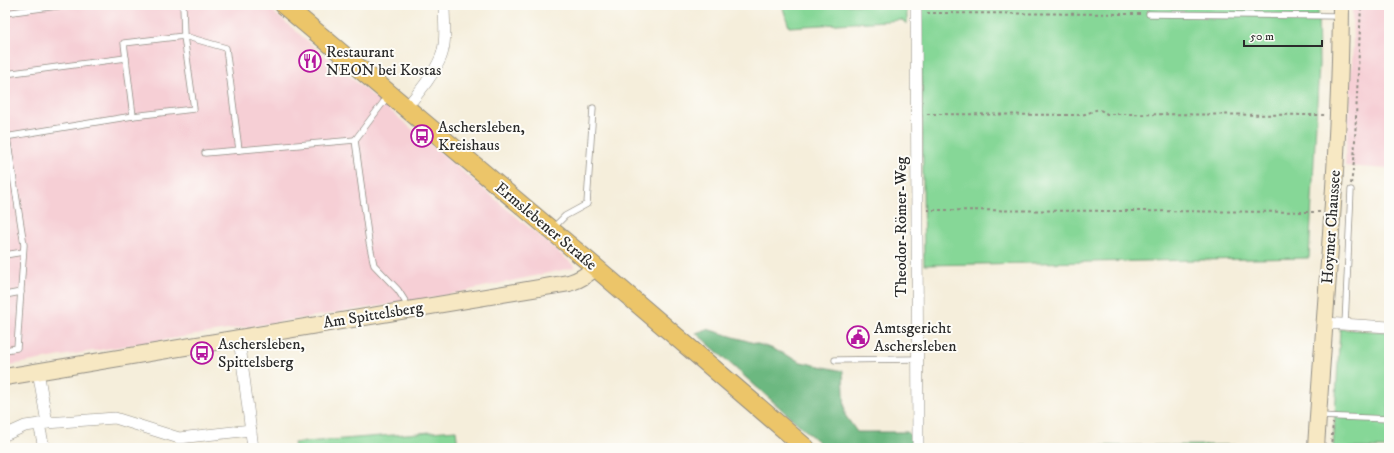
<svg xmlns="http://www.w3.org/2000/svg" width="1394" height="453" font-family="'IM FELL DW Pica',serif">
	<rect width="100%" height="100%" fill="#fdfcf7"/>
	<filter id="ink" filterUnits="userSpaceOnUse"><feTurbulence type="fractalNoise" baseFrequency=".025" numOctaves="2"/><feDisplacementMap in="SourceGraphic" scale="8" xChannelSelector="R" yChannelSelector="G"/><feConvolveMatrix kernelMatrix="1 2 1 2 8 2 1 2 1" color-interpolation-filters="sRGB"/></filter>
	<filter id="wash" filterUnits="userSpaceOnUse"><feTurbulence type="fractalNoise" baseFrequency=".012" numOctaves="4" result="noise"/><feDisplacementMap in="SourceGraphic" scale="16" xChannelSelector="R" yChannelSelector="G"/><feGaussianBlur stdDeviation="0.9" result="paint"/><feColorMatrix in="noise" values="0 0 0 0 0 0 0 0 0 0 0 0 0 0 0 0 0 1.4 0 .05"/><feComposite in="paint" operator="in"/></filter>
	<g filter="url(#wash)">
		<rect width="100%" height="100%" fill="#f5eedb"/>
		<g fill="#f6cfd5">
			<polygon points="28,5 265,5 576,267 437,297 67,355 5,366 5,8"/>
			<polygon points="1352,5 1389,5 1389,169 1345,166 1353,47"/>
		</g>
		<g fill="#86d797" stroke="#588161">
			<polygon points="782,5 907,5 907,24 902,20 789,27"/>
			<polygon points="921,5 1318,5 1319,64 1309,258 924,265"/>
			<polygon points="1340,329 1389,332 1389,448 1333,448"/>
			<polygon points="456,430 458,448 295,448 294,443"/>
			<polygon points="1244,445 1244,448 1012,448 1012,446"/>
		</g>
		<polygon fill="#6cb880" stroke="#4c7256" points="707,329 771,348 801,362 843,371 845,415 857,432 907,432 911,435 912,448 825,448 696,333"/>
	</g>
	<g filter="url(#ink)">
		<g fill="none" stroke-linecap="round" stroke-linejoin="round">
			<g stroke="#908c83" stroke-width="7">
				<g id="lane">
					<polyline points="183,5 184,36 226,48 239,150"/>
					<polyline points="5,13 65,5"/>
					<polyline points="1149,14 1339,16"/>
					<polygon points="184,36 194,109 133,116 124,43"/>
					<polyline points="5,74 126,58"/>
					<polyline points="388,96 355,140 369,242 374,265 398,290 405,301 408,309"/>
					<polyline points="5,137 133,116"/>
					<polyline points="205,153 355,140"/>
					<polyline points="553,228 565,216 587,204 593,108"/>
					<polyline points="5,255 23,252"/>
					<polyline points="5,295 21,292"/>
					<polyline points="1345,325 1351,190"/>
					<polyline points="5,350 17,348 24,245 7,137"/>
					<polyline points="835,360 917,359"/>
					<polyline points="1319,416 1389,419"/>
				</g>
			</g>
			<g stroke="#908c83" stroke-width="12">
				<g id="street">
					<polyline points="916,5 918,448"/>
					<path d="M406,108C419,92 433,76 441,57C447,41 444,22 444,5"/>
					<polyline points="1325,323 1389,327"/>
					<polyline points="239,338 253,448"/>
					<polyline points="38,371 47,423"/>
					<polyline points="39,424 44,448"/>
					<polyline points="5,435 25,426 47,423 115,418 179,438 251,430"/>
				</g>
			</g>
			<g stroke="#908c83" stroke-width="18">
				<g id="secondary">
					<path d="M5,377L569,283C579,280 588,275 595,267"/>
					<path d="M1316,448C1325,300 1340,153 1341,5"/>
				</g>
			</g>
			<g stroke="#908c83" stroke-width="20">
				<polyline id="primary" points="284,5 595,267 806,448"/>
			</g>
			<g stroke="#908c83" stroke-width="2" stroke-dasharray="3 3" stroke-linecap="butt">
				<polyline points="927,13 1142,14"/>
				<path d="M927,114L1075,115C1078,115 1082,115 1085,114C1096,111 1096,106 1107,114L1326,115"/>
				<polyline points="1351,184 1354,162 1361,5"/>
				<polyline points="927,210 1321,212"/>
				<polyline points="1331,448 1333,423"/>
			</g>
			<use href="#lane" stroke="#fff" stroke-width="5.5"/>
			<use href="#street" stroke="#fff" stroke-width="11"/>
			<use href="#secondary" stroke="#f7e8c3" stroke-width="16"/>
			<use href="#primary" stroke="#ecc569" stroke-width="18"/>
		</g>
	</g>
	<defs>
		<g id="restaurant-ring" transform="scale(1.15)"><circle r="9.5" fill="#fdfcf7" stroke="#b5179e" stroke-width="1.5"/><path d="M-5-6h1v4h1v-4h1v4h1v-4h1v5L-1.5 .5V6h-2V.5L-5-1ZM5-6V6H3V1.5H1.5Q1.5-4 5-6Z" fill="#b5179e"/></g>
		<g id="bus-ring" transform="scale(1.15)"><circle r="9.5" fill="#fdfcf7" stroke="#b5179e" stroke-width="1.5"/><path d="M-5-6H5V4H4V6H2V4H-2V6H-4V4H-5ZM-3.5-4V0h7V-4ZM-3.5 1.2v1.5H-2V1.2ZM2 1.2v1.5H3.5V1.2Z" fill="#b5179e"/></g>
		<g id="civic-ring" transform="scale(1.15)"><circle r="9.5" fill="#fdfcf7" stroke="#b5179e" stroke-width="1.5"/><path d="M-.6-6.5H3V-4.5H.6V-3L4-1V1h2V6H-6V1h2V-1L-.6-3ZM-1.2 2.5V6h2.4V2.5Z" fill="#b5179e"/></g>
	</defs>
	<g fill-rule="evenodd">
		<use href="#restaurant-ring" x="310" y="61"/>
		<use href="#bus-ring" x="422" y="136"/>
		<use href="#civic-ring" x="858" y="337"/>
		<use href="#bus-ring" x="202" y="353"/>
	</g>
	<g text-anchor="middle" dominant-baseline="central" stroke-width="4" stroke-linejoin="round" paint-order="stroke">
		<g font-size="16" fill="#2b2b2b" stroke="#fdfcf7" text-anchor="start">
			<text x="326" y="52">Restaurant<tspan x="326" dy="18">NEON bei Kostas</tspan></text>
			<text x="438" y="127">Aschersleben,<tspan x="438" dy="18">Kreishaus</tspan></text>
			<text x="874" y="328">Amtsgericht<tspan x="874" dy="18">Aschersleben</tspan></text>
			<text x="218" y="344">Aschersleben,<tspan x="218" dy="18">Spittelsberg</tspan></text>
		</g>
		<g font-size="16" fill="#2b2b2b" stroke="#fdfcf7">
			<text transform="translate(546 226) rotate(40)">Ermslebener Straße</text>
			<text transform="translate(901 227) rotate(-90)">Theodor-Römer-Weg</text>
			<text transform="translate(1331 227) rotate(-86)">Hoymer Chaussee</text>
			<text transform="translate(373 315) rotate(-9)">Am Spittelsberg</text>
		</g>
	</g>
	<rect width="1394" height="453" fill="none" stroke="#fdfcf7" stroke-width="20"/>
	<path d="M1244 40v6h78v-6" fill="none" stroke="#2b2b2b" stroke-width="2"/>
	<text x="1250" y="40" font-size="12" fill="#2b2b2b" stroke="#fdfcf7" stroke-width="3" paint-order="stroke">50 m</text>
</svg>
